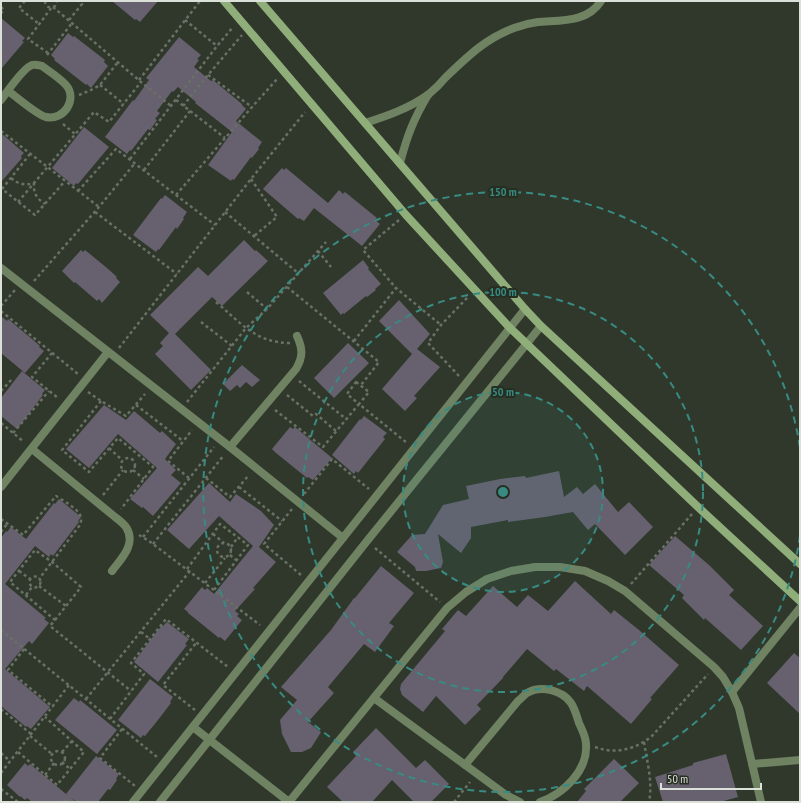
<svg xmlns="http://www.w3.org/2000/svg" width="801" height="803" font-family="'PT Sans Narrow',sans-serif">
	<rect width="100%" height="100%" fill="#30382b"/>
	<g fill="#66606f">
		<polygon points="112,1 158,1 140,22 136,19 135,20"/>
		<polygon points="1,18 25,38 22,41 24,42 1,69"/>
		<polygon points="68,33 73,37 74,36 105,60 104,62 108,66 91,88 87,84 86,85 54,60 55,59 51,55"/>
		<polygon points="179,37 201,55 197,59 199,60 194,67 211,81 213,80 242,104 242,105 246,109 236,121 262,142 258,148 259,149 252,158 251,157 234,180 232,179 231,181 208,165 232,132 195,103 196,102 178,87 173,92 172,91 157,111 160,113 155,119 157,120 150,130 148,129 131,151 130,150 127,154 105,137 133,100 134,101 149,80 146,78"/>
		<polygon points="84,127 109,147 78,184 76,183 74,186 52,168"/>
		<polygon points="1,133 24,153 21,156 22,158 1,182"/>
		<polygon points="282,168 284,170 286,168 328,203 339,190 343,194 345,192 377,218 375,220 380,224 362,246 314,208 304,221 299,218 298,219 263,189"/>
		<polygon points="165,195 187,212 183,218 184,219 177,229 176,227 159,250 158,249 156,252 133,235 161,198 162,199"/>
		<polygon points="244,240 255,251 256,250 268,261 222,306 212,297 175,334 211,370 191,390 155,354 163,346 160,343 169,333 150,315 198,267 208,276"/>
		<polygon points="81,250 83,252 85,250 107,268 117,277 116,278 120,282 102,303 99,299 97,301 75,282 74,283 62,271"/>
		<polygon points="363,260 369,268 368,269 381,284 375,289 376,290 367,297 366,296 344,314 343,313 341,315 323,293"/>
		<polygon points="399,300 430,334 417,349 440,367 414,396 417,398 405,411 382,389 412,354 379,321"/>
		<polygon points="1,316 7,321 8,319 32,339 40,346 39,347 44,351 25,373 1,353"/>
		<polygon points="348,343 369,363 334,398 314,378"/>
		<polygon points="242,365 260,380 252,387 246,382 240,388 237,385 230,391 223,384"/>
		<polygon points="22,371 45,390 42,394 43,395 17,429 1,416 1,398"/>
		<polygon points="104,405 126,420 134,411 160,433 162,431 176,444 165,459 176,470 171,475 181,483 153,516 143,507 142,508 130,499 157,468 118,434 89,468 66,449"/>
		<polygon points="364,416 387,433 383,437 385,439 358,473 356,471 354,474 332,455 360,419 361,420"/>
		<polygon points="290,427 293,429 295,427 332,458 313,480 308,477 307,478 276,453 272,449"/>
		<polygon points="559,471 564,497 577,487 583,494 595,484 618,512 629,502 653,527 625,555 595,524 588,530 573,512 545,517 508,522 508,520 471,527 471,538 461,553 438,534 443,562 441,568 426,571 416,571 415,567 397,552 412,535 425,534 443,505 469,499 466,486 500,479 525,476 526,478"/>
		<polygon points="209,483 230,502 236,494 261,511 274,525 259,547 276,562 253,588 255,589 235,611 239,614 237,616 242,620 225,641 220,637 219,638 188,613 188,612 184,609 202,587 205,590 207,588 214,594 253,546 219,516 189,549 167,530"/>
		<polygon points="59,499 81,517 78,521 79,522 53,556 51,554 49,557 35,546 5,584 46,618 44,619 49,623 32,644 29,641 5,669 50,707 31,729 27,726 26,727 1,706 1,538 6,531 7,532 11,527 26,539 54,503 55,504"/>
		<polygon points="675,536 709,565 734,590 729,595 763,626 741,650 705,618 704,620 682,598 684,595 649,565"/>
		<polygon points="381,566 414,593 389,623 394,626 375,652 364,644 328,687 334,693 308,722 321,732 311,748 302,752 291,752 282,734 280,720 297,700 281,687 331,630 354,598 355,598"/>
		<polygon points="575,581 611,614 614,610 639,630 679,665 650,698 652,699 631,724 587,686 584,691 556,669 554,671 527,649 503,677 503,678 477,705 481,709 465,725 436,696 423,712 402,695 400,689 401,684 445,631 442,629 458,610 466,616 493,586 517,607 528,595 548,611"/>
		<polygon points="167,622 189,639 185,644 187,645 158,682 134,662 155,634 162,625 163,626"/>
		<polygon points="794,653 800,658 800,714 767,683"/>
		<polygon points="150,679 173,697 170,702 171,703 158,720 145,736 143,735 141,738 118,720"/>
		<polygon points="74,698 79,702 80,700 117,730 97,754 55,720"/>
		<polygon points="376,728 416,768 425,760 449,784 431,802 414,802 392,780 372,802 343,802 327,787 356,756 353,752"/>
		<polygon points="726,754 738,797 720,802 663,802 655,777 693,765 693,763"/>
		<polygon points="96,756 119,774 116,779 117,780 110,790 108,789 98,802 77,802 71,798 76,802 32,802 27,798 25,800 20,796 20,797 7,785 25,763 28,766 30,764 66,794"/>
		<polygon points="614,759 639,783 620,802 577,802 586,791 584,789"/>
	</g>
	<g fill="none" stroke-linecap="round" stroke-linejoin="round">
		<g stroke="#697065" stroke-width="2.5" stroke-dasharray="3 3" stroke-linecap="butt">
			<polyline points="25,1 19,8 39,24"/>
			<path d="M45,1C45,7 50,9 55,6L57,1"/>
			<polyline points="1,7 4,10 1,13"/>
			<polyline points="53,7 141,82 171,106"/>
			<polyline points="69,20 82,4 79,1"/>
			<polyline points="185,20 217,46"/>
			<polyline points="48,53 28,39 52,7"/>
			<polyline points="47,55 72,23"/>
			<polyline points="208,75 252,107"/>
			<polyline points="139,80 200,1"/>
			<polyline points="100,85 124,104"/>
			<polyline points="79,95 91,90 100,85 118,62"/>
			<polyline points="176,100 225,138"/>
			<polyline points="183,106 208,75 242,35"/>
			<polyline points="63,124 75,134"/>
			<polyline points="1,131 99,207"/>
			<polyline points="30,154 2,189 35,215 65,181"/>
			<polyline points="130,159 217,46 233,27"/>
			<polyline points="144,170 190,111"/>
			<path d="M11,178C18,184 25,186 34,183C33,193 37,199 45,204"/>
			<polyline points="251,179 277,217 254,236"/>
			<polyline points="78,191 116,149 215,225"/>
			<polyline points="176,195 252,107 278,78"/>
			<polyline points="18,202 94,112 109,122 141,82"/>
			<polyline points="95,212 177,274"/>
			<polyline points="225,212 298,273"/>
			<polyline points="399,220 363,250 396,288 441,325"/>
			<polyline points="318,251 331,267"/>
			<polyline points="34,281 99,207 135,163"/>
			<polyline points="287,287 379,362 361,385"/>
			<polyline points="247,292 267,309"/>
			<path d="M216,302C241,323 256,343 290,343"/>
			<polyline points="1,306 15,290"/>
			<polyline points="1,311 78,374"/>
			<polyline points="201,322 232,346"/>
			<polyline points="354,341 396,288"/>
			<polyline points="119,348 251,179 305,112"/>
			<polyline points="52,353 32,377 58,398"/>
			<polyline points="1,365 2,365"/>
			<polyline points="459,376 428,343 441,325 468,297"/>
			<polyline points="299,381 346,419"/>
			<polygon points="356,382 369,392 359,404 347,394"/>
			<polyline points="1,391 13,378"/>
			<polyline points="88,392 101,401 126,416 145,394"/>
			<polyline points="287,395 313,416 316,414 336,431"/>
			<polyline points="101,401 62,450 89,472 118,438 153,467 121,509"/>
			<polyline points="187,402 246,328 267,309 326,242"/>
			<polyline points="136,405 183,441"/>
			<polyline points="275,410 323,447 359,404 407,443"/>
			<polyline points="1,423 24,442"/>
			<polyline points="13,433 49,391"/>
			<polyline points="109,448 122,460"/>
			<circle cx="128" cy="465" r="7"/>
			<polyline points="133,470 144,479"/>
			<polyline points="189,478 168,461 192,430"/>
			<polyline points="206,478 230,497 249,475"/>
			<polyline points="239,487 282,521"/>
			<polyline points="304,494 332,459 369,489"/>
			<polyline points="103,495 123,470"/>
			<polyline points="292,509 264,544 301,575"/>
			<path d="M1,519L23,535L56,496C62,500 77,508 80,515C82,518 81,522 80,525L39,579"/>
			<polyline points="1,532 7,524"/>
			<polyline points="213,534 224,543"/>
			<polyline points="139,535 149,541 260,625"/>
			<polyline points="143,537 214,447"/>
			<circle cx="224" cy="550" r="7"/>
			<polyline points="153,544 224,455"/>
			<polyline points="231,547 238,537"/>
			<polyline points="375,548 440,602"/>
			<polyline points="230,555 236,560"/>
			<polyline points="187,569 220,524 248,545 214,590"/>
			<polyline points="19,571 30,579"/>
			<circle cx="35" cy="582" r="5.5"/>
			<polyline points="205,583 225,558"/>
			<polyline points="631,584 692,514"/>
			<polyline points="39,586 66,606"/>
			<polyline points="26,595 32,587"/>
			<polyline points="55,620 81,587 52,562 35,550 10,582 55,620 50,626 131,691"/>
			<polyline points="1,630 157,757"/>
			<polyline points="141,632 150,639"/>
			<polyline points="24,649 8,670 53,707"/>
			<polyline points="86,699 190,571"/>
			<polyline points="1,709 31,734"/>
			<polyline points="195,710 163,685 196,643"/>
			<polyline points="110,719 144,674 131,663 166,619 228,667"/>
			<polyline points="122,729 100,758 135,786"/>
			<polyline points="30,736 52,754"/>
			<path d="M644,742C647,762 653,782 649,802"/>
			<path d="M595,747C615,755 636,749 652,736L708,674"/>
			<circle cx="58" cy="758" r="7"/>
			<polyline points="18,752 57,785 84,752 45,717"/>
			<polyline points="62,752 72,741"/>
			<polyline points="1,753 10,761"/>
			<polyline points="62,762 70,769"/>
			<polyline points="1,773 69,685"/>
			<polyline points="45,775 54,763"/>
			<polyline points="1,789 18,802"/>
			<polyline points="63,802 66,799 69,802"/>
			<polyline points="454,802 470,782"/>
		</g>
		<g stroke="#6f8262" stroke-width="8">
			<path d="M365,123C387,116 410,108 429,94C435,89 441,83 446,77C468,56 485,39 514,28C522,25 530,23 538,22C560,20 587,23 601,1"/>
			<path d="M400,163C407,136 414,118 428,95"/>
			<path d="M32,449L115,517C119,520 123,523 126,527C137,544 121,559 112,571"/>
		</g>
		<g stroke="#6f8262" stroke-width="8">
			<path d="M1,100C7,92 23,68 32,65C35,64 38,65 42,66C49,71 61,79 66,85C78,99 64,121 46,117C37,115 17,97 8,91"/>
			<polyline points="1,268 230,447 343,538"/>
			<path d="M230,447L296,369C303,357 303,349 297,336"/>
			<polyline points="1,487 108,352"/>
			<polyline points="732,692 800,608"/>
			<polyline points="374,698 506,795 520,802"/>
			<polyline points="193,727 289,802"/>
			<polyline points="752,764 800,760"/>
			<path d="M465,765L518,701C521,699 524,695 527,693C541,685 562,690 571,703C575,709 577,717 579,723C582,730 586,737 586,744C588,771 563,794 540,802"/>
			<polyline points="133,802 525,309"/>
			<polyline points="160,802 367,541 541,326"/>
			<polyline points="289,802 447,608 466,592 487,579 511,571 535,567 560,567 585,571 608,581 625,591 714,667 723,677 732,692 739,708 761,802"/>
		</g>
		<g stroke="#8fae7a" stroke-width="8">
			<polyline points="224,1 406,215 510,328 698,507 800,601"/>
			<polyline points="260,1 525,309 541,326 800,564"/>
		</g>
	</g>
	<circle cx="503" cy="492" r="100" fill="#388b83" fill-opacity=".12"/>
	<g fill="none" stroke="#388b83" stroke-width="2" stroke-dasharray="7 5">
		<circle cx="503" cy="492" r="100"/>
		<circle cx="503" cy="492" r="200"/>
		<path d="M800 536A300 300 0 1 1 800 448"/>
	</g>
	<circle cx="503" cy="492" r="6" fill="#388b83" stroke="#262e21" stroke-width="2"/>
	<g font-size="12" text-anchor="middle" font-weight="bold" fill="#388b83" stroke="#262e21" stroke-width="4" stroke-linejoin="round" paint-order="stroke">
		<text x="503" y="196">150 m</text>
		<text x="503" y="296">100 m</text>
		<text x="503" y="396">50 m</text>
	</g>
	<rect width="801" height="803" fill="none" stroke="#dbe0d8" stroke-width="4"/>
	<path d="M661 783v6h100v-6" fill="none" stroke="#dbe0d8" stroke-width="2"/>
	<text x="667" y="783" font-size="12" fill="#dbe0d8" stroke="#262e21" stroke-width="3" paint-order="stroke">50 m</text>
</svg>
